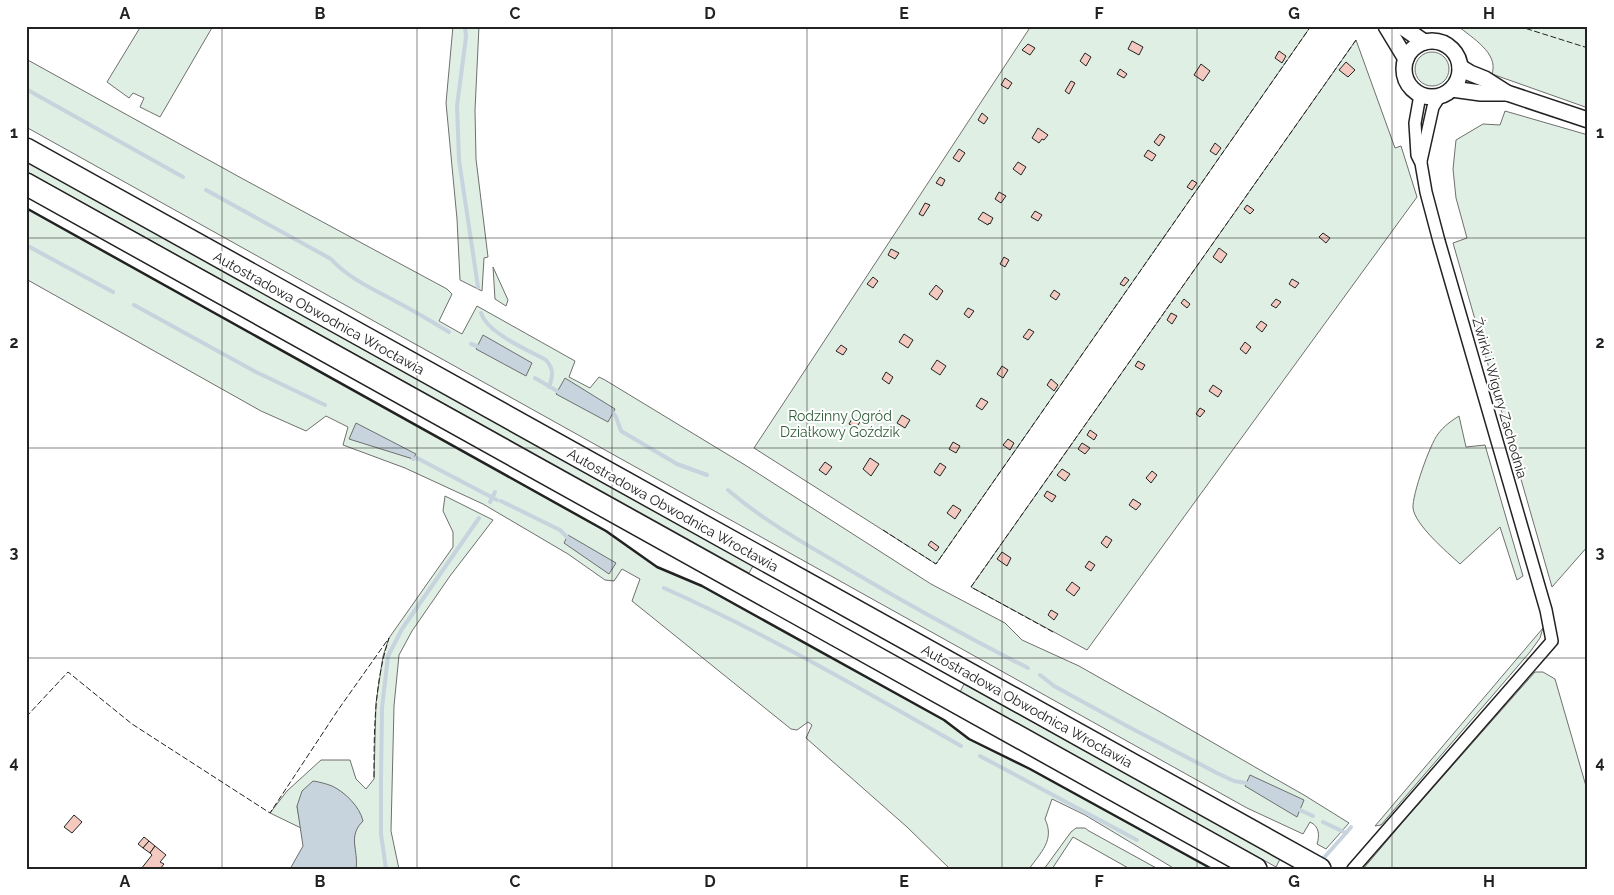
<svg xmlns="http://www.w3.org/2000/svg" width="1614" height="895" font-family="Raleway,sans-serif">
	<rect width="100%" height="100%" fill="#fff"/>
	<g fill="#e0efe3" stroke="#6f6f6f">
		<polygon points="141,26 213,26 160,117 140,107 144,98 133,93 129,98 107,82"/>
		<polygon points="453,26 479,26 475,110 476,159 488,257 484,258 482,291 460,280 457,219 446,103"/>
		<polygon points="1031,26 1311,26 936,564 754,448"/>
		<path d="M1458,26H1588V108L1492,74C1499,53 1472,38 1458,26Z"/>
		<polygon points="1356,40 1395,148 1401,146 1417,197 1087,650 971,587"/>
		<circle cx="1432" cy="69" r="17"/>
		<path d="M26,59L243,179L447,289L452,294L439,321L462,334L477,306L575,361L569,377L590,388L599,377L605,380L745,465L931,584L1005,623L1022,640L1079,666L1155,709L1267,774L1304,795L1349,823L1326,849L1317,844C1320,835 1319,826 1310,822L1303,834L1247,808L26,127Z"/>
		<polygon points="1505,111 1588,135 1588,546 1552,587 1453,243 1467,238 1456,198 1453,169 1456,140 1483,124 1500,125"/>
		<polygon points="26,161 753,566 749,573 26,171"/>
		<path d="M26,208L606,531L657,567L702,586L944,720L969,739L1030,769L1212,869H1175L1085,815L1052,799L1045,819C1055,840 1041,852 1029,869H950L907,827L806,738L812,725L808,722L797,730L791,729L632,601L640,579L622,569L614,581L605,580L568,554L483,504L405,468L343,445L348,427L326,416L306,431L261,411L26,279Z"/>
		<polygon points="493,267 508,300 506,306 495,299"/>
		<path d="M1459,416L1466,447L1485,445L1523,576L1517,580L1500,527L1460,564C1447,552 1415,525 1413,508C1412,495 1430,444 1438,434C1444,426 1451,421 1459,416Z"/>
		<polygon points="445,496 493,520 450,576 412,631 399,655 394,706 391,831 399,869 356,869 354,838 356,828 297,806 301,828 270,813 287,791 321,760 350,760 356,779 366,789 374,779 376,703 383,656 389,638 453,547 453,532 443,511"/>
		<polygon points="1543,628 1540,638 1530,652 1381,825 1375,826"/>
		<polygon points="1535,672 1543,672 1555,679 1588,793 1588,869 1363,869 1408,816"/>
		<polygon points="964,684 1280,859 1276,867 960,692"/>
		<polygon points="1076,828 1085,828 1089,831 1158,869 1130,869 1073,837 1052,869 1044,869 1071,832"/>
	</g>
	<g fill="#c7d3dd" stroke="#6f6f6f">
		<polygon points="483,335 532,363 526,376 476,349"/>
		<polygon points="565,378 615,409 608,422 556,394"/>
		<polygon points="356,423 416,454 413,459 349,439"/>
		<polygon points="568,535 616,563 609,574 564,543"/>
		<polygon points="1250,775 1304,800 1297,817 1245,786"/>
		<path d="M313,781C320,782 327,784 332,786C345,792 360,807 363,821C347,837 359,850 356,869H290L303,846L297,806L302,791Z"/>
	</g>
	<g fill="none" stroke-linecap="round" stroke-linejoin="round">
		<g stroke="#c7d3dd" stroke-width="4">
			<polyline points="465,26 466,37 457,106 459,160 478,287"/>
			<polyline points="26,89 183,177"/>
			<path d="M206,190L331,259C348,278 373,289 395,301C414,311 431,321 449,332"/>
			<polyline points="26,245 113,292"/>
			<polyline points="134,305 256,372 325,405"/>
			<path d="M481,313C487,333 528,350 546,360C554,369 553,376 549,387"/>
			<polyline points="471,344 477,346"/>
			<polyline points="535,378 557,391"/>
			<polyline points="613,413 616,417 621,431 677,464 707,475"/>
			<polyline points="413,459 417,458 497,500"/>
			<path d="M728,490C764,521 807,545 848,569C907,604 967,637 1028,668"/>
			<polyline points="501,501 560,530 567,537"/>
			<polyline points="490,502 495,492"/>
			<path d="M664,588C767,634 864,691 961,746"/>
			<polyline points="1040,675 1054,686 1127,726 1217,773 1234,781 1246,783"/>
			<polyline points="980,756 1137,840"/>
			<polyline points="1300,810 1313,816"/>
			<polyline points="1323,822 1346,833 1351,827"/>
			<polyline points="1321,861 1346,833"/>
			<polyline points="386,869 381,834 381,779 382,708 388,656 402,629 479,518"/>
		</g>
	</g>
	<g fill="#f3c9c0" stroke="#222">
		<polygon points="1132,41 1143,47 1139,55 1128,49"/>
		<polygon points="1028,44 1035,48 1030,55 1022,50"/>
		<polygon points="1279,51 1286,56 1282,63 1275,58"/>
		<polygon points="1085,53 1091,57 1086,66 1080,61"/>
		<polygon points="1346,62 1355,70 1348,77 1339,70"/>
		<polygon points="1201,64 1210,71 1203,81 1194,75"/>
		<polygon points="1120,69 1127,74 1124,78 1117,74"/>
		<polygon points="1005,78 1012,83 1008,89 1001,85"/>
		<polygon points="1071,81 1075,83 1069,94 1065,91"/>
		<polygon points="982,113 988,118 984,124 978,120"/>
		<polygon points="1038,128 1048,135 1044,140 1042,139 1039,143 1032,138"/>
		<polygon points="1160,134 1165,137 1159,146 1154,142"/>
		<polygon points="1215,143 1221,148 1216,155 1210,151"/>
		<polygon points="959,149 965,153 959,162 953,158"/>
		<polygon points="1148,150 1156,155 1152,161 1144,156"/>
		<polygon points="1018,162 1026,167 1021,175 1013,169"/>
		<polygon points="940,177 945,180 942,186 936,183"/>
		<polygon points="1192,180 1197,183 1192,190 1187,187"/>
		<polygon points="999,192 1006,196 1001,203 995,199"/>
		<polygon points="925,203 930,205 923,216 919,214"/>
		<polygon points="1247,205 1254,210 1250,214 1244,209"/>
		<polygon points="1035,211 1042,215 1038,221 1031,217"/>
		<polygon points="983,212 993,218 990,224 989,223 988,225 978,219"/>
		<polygon points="1323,233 1330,238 1326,243 1319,237"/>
		<polygon points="1219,248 1227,254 1221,263 1213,257"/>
		<polygon points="891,249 899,253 895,259 888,255"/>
		<polygon points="1004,257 1009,260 1005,267 1000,264"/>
		<polygon points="873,277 878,281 873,288 867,284"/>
		<polygon points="1125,277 1129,280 1124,286 1120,284"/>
		<polygon points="1292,279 1299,283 1295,288 1289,284"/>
		<polygon points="936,285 943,291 937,300 929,294"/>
		<polygon points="1054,290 1060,294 1056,300 1050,296"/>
		<polygon points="1184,299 1190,304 1187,308 1181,303"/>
		<polygon points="1276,299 1281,302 1276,308 1271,305"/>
		<polygon points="968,308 974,311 969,318 964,314"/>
		<polygon points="1171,313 1177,316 1172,324 1167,320"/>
		<polygon points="1261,321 1267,325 1262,332 1256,327"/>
		<polygon points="1029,329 1034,332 1028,340 1023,337"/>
		<polygon points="904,334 913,340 908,348 899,342"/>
		<polygon points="1245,342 1251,347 1246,354 1240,349"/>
		<polygon points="841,345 847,349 843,355 836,351"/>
		<polygon points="937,360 946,366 940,375 931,369"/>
		<polygon points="1138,361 1145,365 1142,370 1135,366"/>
		<polygon points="1002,366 1008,370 1003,378 997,374"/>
		<polygon points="886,372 893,377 889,384 882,379"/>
		<polygon points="1051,379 1058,385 1054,391 1047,385"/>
		<polygon points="1213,385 1222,391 1218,397 1209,391"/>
		<polygon points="981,398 988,402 982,410 976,406"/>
		<polygon points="1200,408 1205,411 1200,417 1196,414"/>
		<polygon points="902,415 910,420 905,428 897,423"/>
		<polygon points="853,417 860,422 856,428 849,424"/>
		<polygon points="1090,430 1097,435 1094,440 1087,435"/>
		<polygon points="1008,439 1014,443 1010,450 1003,445"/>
		<polygon points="953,442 960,446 956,453 949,449"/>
		<polygon points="1082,443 1090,448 1085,454 1078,449"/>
		<polygon points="870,458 879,464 871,476 863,469"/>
		<polygon points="825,462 832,467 826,475 819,470"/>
		<polygon points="940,463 946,467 940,476 934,472"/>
		<polygon points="1062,469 1070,474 1065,481 1057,475"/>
		<polygon points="1152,471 1157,475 1151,483 1146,478"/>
		<polygon points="1047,491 1056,496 1052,502 1044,496"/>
		<polygon points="1133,499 1141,504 1136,510 1129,505"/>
		<polygon points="953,505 961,510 955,519 947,513"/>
		<polygon points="1106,536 1112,540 1107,548 1101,543"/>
		<polygon points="931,541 939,547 936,551 928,545"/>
		<polygon points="1002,552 1011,558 1007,566 997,559"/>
		<polygon points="1089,561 1095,565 1091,571 1085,567"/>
		<polygon points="1072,582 1080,588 1074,596 1066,590"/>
		<polygon points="1051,610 1058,614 1054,620 1048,615"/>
		<polygon points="74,815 82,822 72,833 64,827"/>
		<polygon points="144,837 149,841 143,848 138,844"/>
		<polygon points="149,841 155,846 150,853 143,848"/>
		<polygon points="155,846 166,855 160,862 164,864 160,869 141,869 152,855 150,853"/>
	</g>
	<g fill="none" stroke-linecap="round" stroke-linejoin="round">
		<g stroke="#222" stroke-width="14">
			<g id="minor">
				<polyline points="1421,161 1433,107 1440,96"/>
				<polyline points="1353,869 1552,641 1546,610 1439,241 1426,192 1421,163 1417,155 1415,123 1420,95"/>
			</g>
		</g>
		<g stroke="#222" stroke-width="18">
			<g id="tertiary">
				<polyline points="1386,26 1406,59"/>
				<polyline points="1401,26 1424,42"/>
				<circle cx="1432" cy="69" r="28"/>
				<polyline points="1460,67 1470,73 1485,79 1507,93 1588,120"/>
				<polyline points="1452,89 1481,93 1507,93"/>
			</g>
		</g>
		<g stroke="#222" stroke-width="24">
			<g id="motorway">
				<polyline points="26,149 1320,869"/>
				<polyline points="26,184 1256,869"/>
			</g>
		</g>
		<use href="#minor" stroke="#fff" stroke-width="11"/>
		<use href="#tertiary" stroke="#fff" stroke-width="15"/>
		<use href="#motorway" stroke="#fff" stroke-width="21"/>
		<g stroke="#222" stroke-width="1" stroke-dasharray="6 2.5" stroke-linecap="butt">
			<polyline points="1518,26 1588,48"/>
			<polyline points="883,530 936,564 1311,26"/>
			<polyline points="1053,632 971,587 1356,40"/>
			<path d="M26,717L68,672L132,724L270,813L338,710L389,638C374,684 374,731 374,779"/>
		</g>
		<polyline stroke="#222" stroke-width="2.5" points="26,208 606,531 657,567 702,586 944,720 969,739 1030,769 1212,869"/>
	</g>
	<path fill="none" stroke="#222" stroke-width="1" stroke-opacity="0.55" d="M222,26V869M417,26V869M612,26V869M807,26V869M1002,26V869M1197,26V869M1392,26V869M26,238H1588M26,448H1588M26,658H1588"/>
	<g text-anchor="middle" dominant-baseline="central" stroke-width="4" stroke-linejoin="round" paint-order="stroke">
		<g font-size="14" fill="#222" stroke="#fff">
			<text transform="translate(319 313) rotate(29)">Autostradowa Obwodnica Wrocławia</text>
			<text transform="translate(1500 398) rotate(74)">Żwirki i Wigury Zachodnia</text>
			<text transform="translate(673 510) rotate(29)">Autostradowa Obwodnica Wrocławia</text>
			<text transform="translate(1027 706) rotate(29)">Autostradowa Obwodnica Wrocławia</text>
		</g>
		<g font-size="14" fill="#2f5e38" stroke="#fff">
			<text x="840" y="416">Rodzinny Ogród<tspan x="840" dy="16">Działkowy Goździk</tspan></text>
		</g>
	</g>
	<rect width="1614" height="895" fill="none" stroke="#ffffff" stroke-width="55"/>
	<rect x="28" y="28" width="1558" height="840" fill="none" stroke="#222" stroke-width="2"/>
	<g font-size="16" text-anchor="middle" font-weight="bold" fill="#222">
		<text x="125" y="19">A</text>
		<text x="320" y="19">B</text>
		<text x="515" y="19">C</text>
		<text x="710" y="19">D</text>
		<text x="904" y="19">E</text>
		<text x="1099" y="19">F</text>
		<text x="1294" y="19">G</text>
		<text x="1489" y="19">H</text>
		<text x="14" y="138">1</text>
		<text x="1600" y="138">1</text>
		<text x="14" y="348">2</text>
		<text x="1600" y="348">2</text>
		<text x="14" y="558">3</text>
		<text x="1600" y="558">3</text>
		<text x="14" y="768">4</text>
		<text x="1600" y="768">4</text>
		<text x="125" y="887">A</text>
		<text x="320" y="887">B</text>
		<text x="515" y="887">C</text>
		<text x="710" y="887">D</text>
		<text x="904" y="887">E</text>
		<text x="1099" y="887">F</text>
		<text x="1294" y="887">G</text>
		<text x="1489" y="887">H</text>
	</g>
</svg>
